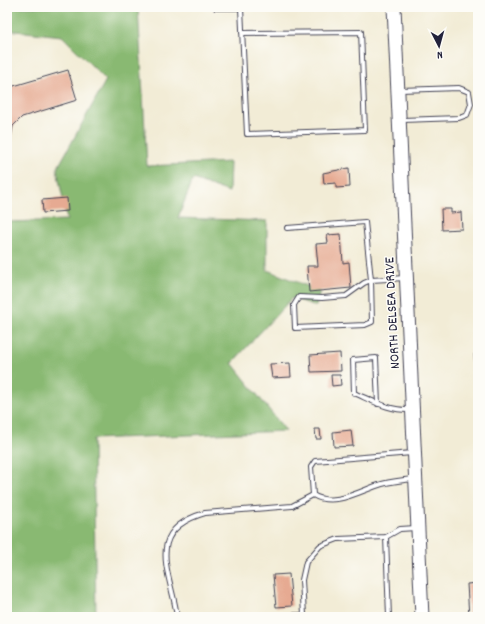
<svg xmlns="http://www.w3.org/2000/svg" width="485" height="624" font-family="Dekko,sans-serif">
	<rect width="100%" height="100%" fill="#fdfcf7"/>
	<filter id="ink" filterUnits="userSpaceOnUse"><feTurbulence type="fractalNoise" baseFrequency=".025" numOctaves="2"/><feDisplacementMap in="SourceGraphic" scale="8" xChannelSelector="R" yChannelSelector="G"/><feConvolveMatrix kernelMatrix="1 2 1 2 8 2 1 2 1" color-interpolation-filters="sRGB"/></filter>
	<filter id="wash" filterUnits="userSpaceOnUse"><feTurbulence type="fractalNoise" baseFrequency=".012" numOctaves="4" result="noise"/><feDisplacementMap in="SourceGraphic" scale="16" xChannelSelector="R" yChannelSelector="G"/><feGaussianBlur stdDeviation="0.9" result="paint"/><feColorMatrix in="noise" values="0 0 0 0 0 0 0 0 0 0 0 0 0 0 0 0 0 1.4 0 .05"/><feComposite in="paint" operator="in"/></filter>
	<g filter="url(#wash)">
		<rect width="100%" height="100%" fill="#f2ecd6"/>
		<polygon fill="#89b972" stroke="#566e56" points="7,7 138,7 147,166 230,162 229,192 193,179 178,218 267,221 267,270 320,291 316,306 292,298 232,363 286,431 93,439 96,617 7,617 7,222 67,220 57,169 106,80 62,36 7,30"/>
		<g id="blocks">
			<g fill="#e6aa92">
				<polygon points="68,70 77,100 22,117 13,126 7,163 7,88"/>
				<polygon points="349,168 350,187 336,188 336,183 324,184 323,173"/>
				<polygon points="67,198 68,211 43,213 42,200"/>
				<polygon points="441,209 451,209 451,213 461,212 462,229 442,230"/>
				<polygon points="341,234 343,263 349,262 351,288 309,292 307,266 318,266 316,244 328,243 327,235"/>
				<polygon points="340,353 341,371 311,372 310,355"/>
				<polygon points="474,354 478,354 478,369 475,370"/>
				<polygon points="290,363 291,377 272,378 270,364"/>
				<polygon points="331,375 340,375 341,385 332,386"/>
				<polygon points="315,429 320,429 321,439 316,439"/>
				<polygon points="351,430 353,446 334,447 333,432"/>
				<polygon points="289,574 292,606 276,607 273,575"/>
				<polygon points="478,583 478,617 469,617 467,584"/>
			</g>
		</g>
	</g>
	<g filter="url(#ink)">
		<use href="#blocks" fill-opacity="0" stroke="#414052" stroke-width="1"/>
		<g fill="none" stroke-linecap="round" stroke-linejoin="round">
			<g stroke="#414052" stroke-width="6">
				<g id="lane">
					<polyline points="216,7 216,8 241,8"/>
					<polyline points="242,33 361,32 365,130 247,134 241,8 258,7"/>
					<polyline points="400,90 459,88 469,92 471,104 467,115 459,118 402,120"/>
					<polyline points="287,228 365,222 371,280 372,322 365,325 295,328 294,305 299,297 322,298 346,296 364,283 371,280 405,278"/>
					<path d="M378,404L376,358L353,360L354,393C373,401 390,411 411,410"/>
					<path d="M412,453L315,461L311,467L313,495C334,508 361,490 382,484C393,481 403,480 414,479"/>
					<polyline points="386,537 389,617"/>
					<path d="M177,617C172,574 142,531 205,513L292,506L313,495"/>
					<polyline points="246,617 304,615"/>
					<polyline points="306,617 304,615 302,580 306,562 320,546 338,539 386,537 400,529 416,528"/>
				</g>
			</g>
			<g stroke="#414052" stroke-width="15">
				<polyline id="primary" points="394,7 422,617"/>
			</g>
			<use href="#lane" stroke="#fff" stroke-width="4"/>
			<use href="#primary" stroke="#fff" stroke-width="13"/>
		</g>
	</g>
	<g text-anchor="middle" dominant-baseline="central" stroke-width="3" stroke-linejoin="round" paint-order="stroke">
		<g font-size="14" fill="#22223b" stroke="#fdfcf7">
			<text transform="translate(393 313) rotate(-93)">NORTH DELSEA DRIVE</text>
		</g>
	</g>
	<rect width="485" height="624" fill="none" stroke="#fdfcf7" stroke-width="24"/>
	<g transform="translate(439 46) rotate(174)" stroke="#fdfcf7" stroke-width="3" paint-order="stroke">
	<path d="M0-3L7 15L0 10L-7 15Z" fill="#22223b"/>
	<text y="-6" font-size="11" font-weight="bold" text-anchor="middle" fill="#22223b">N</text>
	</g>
</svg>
